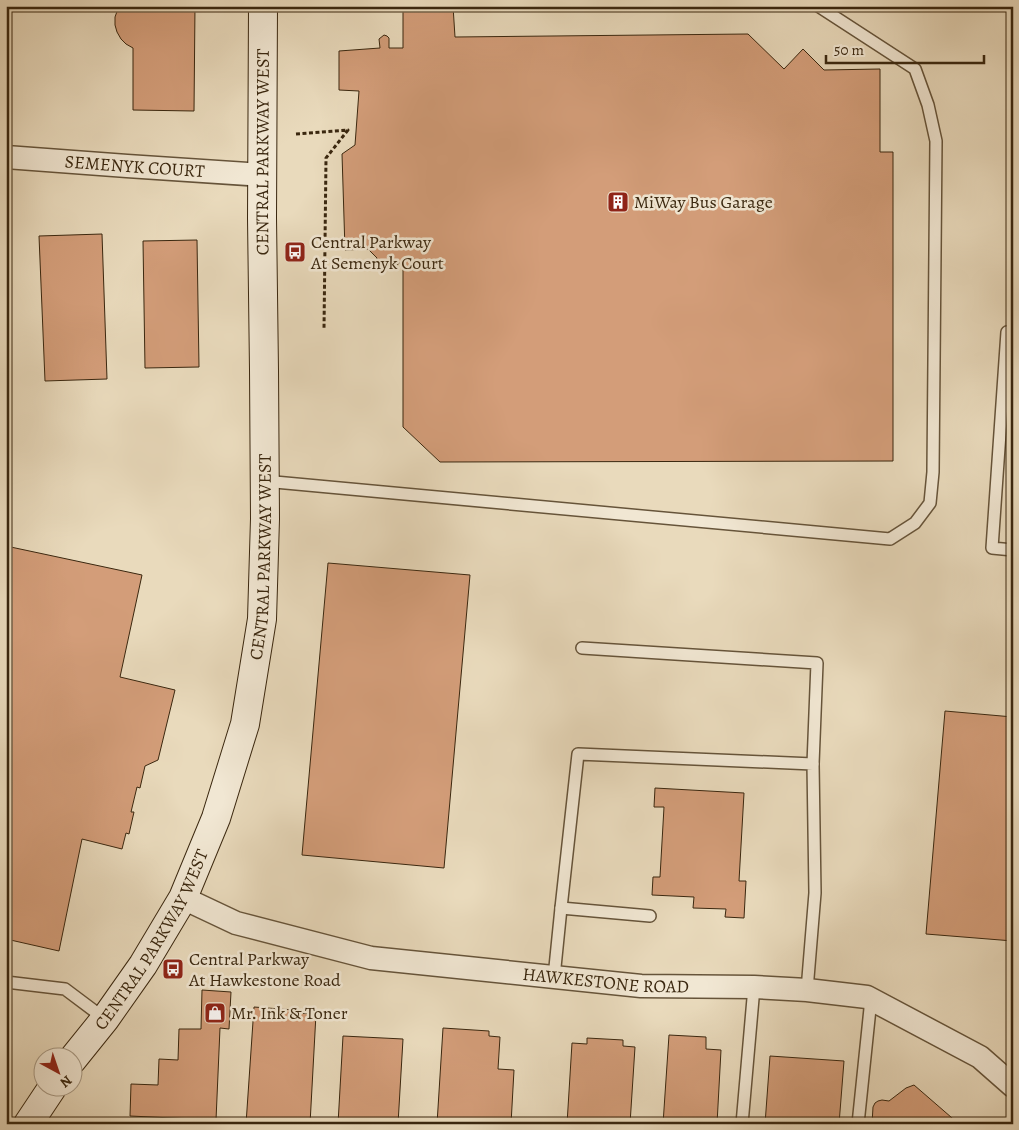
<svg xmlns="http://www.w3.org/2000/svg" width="1019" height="1130" font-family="Alegreya,serif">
	<rect width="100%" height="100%" fill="#e9dabc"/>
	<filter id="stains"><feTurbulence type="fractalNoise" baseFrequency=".004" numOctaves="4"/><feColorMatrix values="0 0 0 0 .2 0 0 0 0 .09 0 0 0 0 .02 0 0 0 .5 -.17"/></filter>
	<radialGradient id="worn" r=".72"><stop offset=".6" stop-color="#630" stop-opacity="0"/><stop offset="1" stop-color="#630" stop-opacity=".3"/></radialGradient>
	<g fill="#d39d79" stroke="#3a270f">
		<polygon points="119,6 195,6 194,111 133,110 133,48 126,44 121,39 117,32 115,25 115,17"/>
		<polygon points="403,6 453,6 455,37 748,34 784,69 803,49 824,70 880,69 880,152 893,152 893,461 440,462 403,427 403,260 397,265 377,266 377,258 368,249 345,250 342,154 355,145 359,91 339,90 339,51 380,48 379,39 384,35 387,36 389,38 389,48 403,48"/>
		<polygon points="102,234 107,379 45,381 39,236"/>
		<polygon points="197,240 199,367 145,368 143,241"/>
		<polygon points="6,307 8,423 6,423"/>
		<polygon points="6,546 142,575 120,677 175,690 158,760 145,766 140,788 137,787 131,812 134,812 129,834 126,833 122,849 82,839 59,951 6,939"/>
		<polygon points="328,563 470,575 444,868 302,855"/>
		<polygon points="945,711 1013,717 1013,941 926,934"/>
		<polygon points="655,788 744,793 739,881 746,881 744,918 725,917 726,909 693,908 694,897 652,895 653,877 660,877 664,807 654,807"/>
		<polygon points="202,990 231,992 229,1029 220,1028 216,1120 130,1116 131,1084 158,1085 159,1059 178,1060 179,1029 201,1029"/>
		<polygon points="254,1007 294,1010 293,1013 316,1014 310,1124 246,1124"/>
		<polygon points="443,1028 489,1031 489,1036 500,1037 498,1069 514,1070 511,1124 437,1124"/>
		<polygon points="669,1035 706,1037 706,1049 721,1050 717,1124 663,1124"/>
		<polygon points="343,1036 403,1039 398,1124 338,1124"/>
		<polygon points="587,1038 623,1040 623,1046 635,1047 630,1124 567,1124 572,1043 587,1044"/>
		<polygon points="770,1056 844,1061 839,1124 765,1124"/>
		<polygon points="914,1085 959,1124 872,1124 873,1107 875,1103 878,1101 882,1100 889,1101 906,1088"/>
	</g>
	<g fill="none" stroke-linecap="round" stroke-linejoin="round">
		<g stroke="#66543a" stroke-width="14">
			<g id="lane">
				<polyline points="1013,332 1007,332 992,548 1013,550"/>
				<polyline points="264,481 890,539 915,523 930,503 933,472 936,141 928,105 915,69 818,6"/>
				<polyline points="582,648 817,663 813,764"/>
				<polyline points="561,908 578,754 813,764 815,893 807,990"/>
				<polyline points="554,977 561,908 650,916"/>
				<polyline points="6,982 65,989 105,1019"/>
				<polyline points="742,1124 754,987"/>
				<polyline points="858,1124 871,999"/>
			</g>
		</g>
		<g stroke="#66543a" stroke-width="25">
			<g id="street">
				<path id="s1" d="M6,157L127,166L262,175"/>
				<path id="s2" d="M183,898L236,923L371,958L641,986L754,987L807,990L867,997L980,1057L1013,1086"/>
			</g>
		</g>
		<g stroke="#3a270f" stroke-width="30">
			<g id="secondary">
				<path id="s3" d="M72,1060L105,1019L143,965L183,898L216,818L245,724L262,619L265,519L264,370L262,218L263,6"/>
				<polyline points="28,1124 52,1088"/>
			</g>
		</g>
		<polyline stroke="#3a270f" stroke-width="3" stroke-dasharray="4 2.5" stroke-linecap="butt" points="296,134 348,130 326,158 324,329"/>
		<use href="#lane" stroke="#f1e7d3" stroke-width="11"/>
		<use href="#street" stroke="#f1e7d3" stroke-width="22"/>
		<use href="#secondary" stroke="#f1e7d3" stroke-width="28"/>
	</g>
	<defs>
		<g id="building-square" transform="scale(1.125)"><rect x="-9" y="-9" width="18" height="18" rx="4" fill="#8f2418" stroke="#f1e7d3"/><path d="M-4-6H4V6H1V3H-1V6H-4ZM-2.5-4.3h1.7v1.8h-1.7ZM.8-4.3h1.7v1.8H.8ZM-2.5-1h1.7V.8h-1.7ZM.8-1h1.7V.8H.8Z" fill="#fff"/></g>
		<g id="bus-square" transform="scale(1.125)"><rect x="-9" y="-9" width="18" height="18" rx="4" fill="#8f2418" stroke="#f1e7d3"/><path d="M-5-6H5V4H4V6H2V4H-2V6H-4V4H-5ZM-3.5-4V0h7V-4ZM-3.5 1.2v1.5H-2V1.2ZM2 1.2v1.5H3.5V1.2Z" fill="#fff"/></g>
		<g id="shop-square" transform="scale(1.125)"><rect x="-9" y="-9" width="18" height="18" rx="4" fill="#8f2418" stroke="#f1e7d3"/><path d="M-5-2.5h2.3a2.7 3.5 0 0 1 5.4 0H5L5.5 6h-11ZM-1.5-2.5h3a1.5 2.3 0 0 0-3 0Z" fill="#fff"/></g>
	</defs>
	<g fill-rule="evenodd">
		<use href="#building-square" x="618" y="202"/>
		<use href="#bus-square" x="295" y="252"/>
		<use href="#bus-square" x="173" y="969"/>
		<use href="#shop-square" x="215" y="1013"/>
	</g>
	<g text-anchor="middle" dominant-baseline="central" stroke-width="5" stroke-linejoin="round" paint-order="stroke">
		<g font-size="18" fill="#3a270f" stroke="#f1e7d3">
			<text stroke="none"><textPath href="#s3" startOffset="955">CENTRAL PARKWAY WEST</textPath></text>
			<text stroke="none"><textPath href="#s1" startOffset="129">SEMENYK COURT</textPath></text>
			<text stroke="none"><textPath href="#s3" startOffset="550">CENTRAL PARKWAY WEST</textPath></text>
			<text stroke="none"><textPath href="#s3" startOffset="145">CENTRAL PARKWAY WEST</textPath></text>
			<text stroke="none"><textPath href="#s2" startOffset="434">HAWKESTONE ROAD</textPath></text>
		</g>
		<g font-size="18" fill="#3a270f" stroke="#f1e7d3" text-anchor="start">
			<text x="634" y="202">MiWay Bus Garage</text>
			<text x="311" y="242">Central Parkway<tspan x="311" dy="21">At Semenyk Court</tspan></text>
			<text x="189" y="959">Central Parkway<tspan x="189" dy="21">At Hawkestone Road</tspan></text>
			<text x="231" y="1013">Mr. Ink &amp; Toner</text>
		</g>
	</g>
	<rect width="1019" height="1130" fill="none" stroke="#e9dabc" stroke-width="25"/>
	<rect x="8" y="8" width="1004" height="1115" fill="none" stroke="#3a270f" stroke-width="2.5"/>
	<rect x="12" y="12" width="994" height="1105" fill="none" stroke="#3a270f"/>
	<g transform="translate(58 1072) rotate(140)"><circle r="24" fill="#f1e7d3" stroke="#a89a85"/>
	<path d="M0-4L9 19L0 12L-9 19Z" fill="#8f2418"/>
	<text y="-8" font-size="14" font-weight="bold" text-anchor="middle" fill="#3a270f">N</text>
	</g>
	<path d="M826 55v8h158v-8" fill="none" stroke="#3a270f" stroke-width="2.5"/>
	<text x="834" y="55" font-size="15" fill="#3a270f" stroke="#f1e7d3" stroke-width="4" paint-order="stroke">50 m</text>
	<rect width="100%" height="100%" filter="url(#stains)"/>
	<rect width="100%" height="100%" fill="url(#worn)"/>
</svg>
